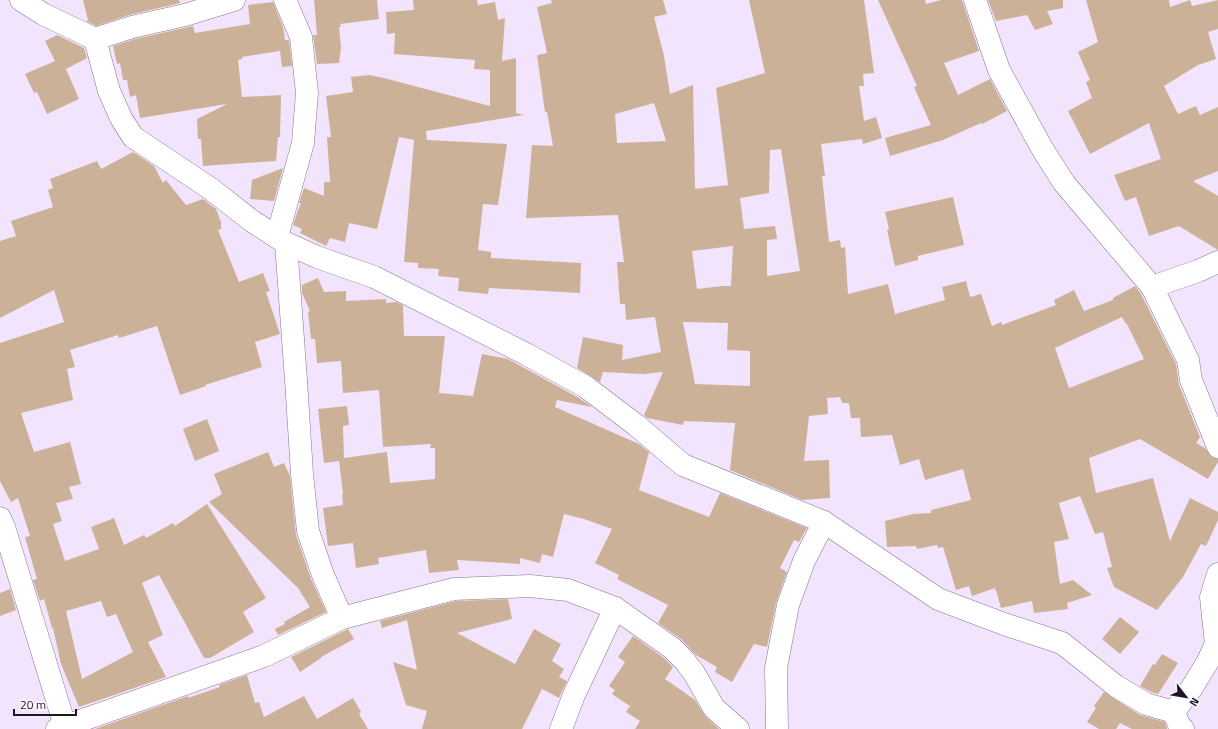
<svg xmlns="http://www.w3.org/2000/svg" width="1218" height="729" font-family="'Titillium Web',sans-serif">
	<rect width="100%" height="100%" fill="#f3e4fd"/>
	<g fill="#cbb198" fill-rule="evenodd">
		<polygon points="83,0 179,0 180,3 129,15 96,26 86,21 88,20"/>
		<polygon points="314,0 377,0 379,19 340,24 341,27 339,27 341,47 339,63 317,64 313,35 317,35"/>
		<polygon points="413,0 477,0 478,5 495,2 498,20 505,18 502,61 516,58 516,113 524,115 426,131 427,140 507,144 498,205 483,204 478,250 491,252 491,258 581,263 580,293 489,288 488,294 458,291 459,278 438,276 439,269 418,268 418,263 404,262 414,140 399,137 377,229 349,223 345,242 330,238 326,246 300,233 302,229 293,225 297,213 301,203 299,203 304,188 324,196 324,182 330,182 327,137 331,137 326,96 353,92 351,77 369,75 384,78 490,106 490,70 474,69 475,60 394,54 395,33 387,34 386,12 414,10"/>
		<path d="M551,0H663L667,14L654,17L664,56L670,94L693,85L695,189L728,185L716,88L765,73L749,0H864L874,73L863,74L864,86H859L864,121L876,117L882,138L863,144L862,139L821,144L825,176H822L829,242L840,240L841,248L845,247L848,294L888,284L895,314L945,300L942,287L966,281L970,297L981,294L992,326L1001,322L1002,325L1056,305L1054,300L1074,290L1084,311L1113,300V298L1135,286L1141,294L1176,364L1179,385L1198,432L1200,437L1196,443L1205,448L1211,457L1218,459V462L1208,479L1140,439L1089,458L1096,493L1153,478L1170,541L1190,498L1218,512V520L1206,546L1201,544L1183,577L1157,610L1114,587L1107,568L1112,567L1103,532L1095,534L1080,496L1059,503L1069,539L1054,542L1060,584L1073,580L1092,595L1067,603L1068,609L1034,613L1032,601L1001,608L996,590H995V588L972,596L969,586L956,590L943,547L938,548L937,545L917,549L916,546L887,547L885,521L913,514L931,513V510L971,500L963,469L925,480L919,459L900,465L892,435L861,437L860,418H851L849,403H842L840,397L827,398L828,414L809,416L804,461L829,460L830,498L802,500L730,470L735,423L684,421L683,425L647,418L644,415L663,372L643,374L603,372L600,382L577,368L583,337L623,345L622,360L661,352L655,317L626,320L625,304H620L617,262H624L618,215L526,218L532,145L553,146L547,112H545L537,55L547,53L537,7L552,3ZM654,103L666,141L617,143L615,114ZM781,149L800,271L767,276V240L777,239L775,226L744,229L740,198L769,193L770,150ZM733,246L731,286H722L697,289L692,251ZM1122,317L1126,324H1127L1144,359L1069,388L1055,348ZM683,322L728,323L727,350L750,351V386L695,384Z"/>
		<polygon points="878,0 925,0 926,4 941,0 962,0 979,51 944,63 958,95 990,79 1007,111 982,124 981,123 943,140 890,156 885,138 931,125 914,87 917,86"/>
		<polygon points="988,0 1063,0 1063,8 1047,11 1053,24 1035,30 1027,15 996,21"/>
		<polygon points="1086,0 1169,0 1170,7 1190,0 1192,6 1218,0 1218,29 1208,32 1216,59 1198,65 1164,86 1178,114 1196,106 1200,115 1218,107 1218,171 1193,181 1218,196 1218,250 1179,226 1149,236 1136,197 1125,201 1114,175 1161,159 1149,123 1090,154 1068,111 1092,98 1086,82 1090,80 1078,52 1098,42"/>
		<polygon points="273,2 283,27 285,40 289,40 292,66 282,67 280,51 242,57 242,59 238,60 242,97 281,95 280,137 278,137 276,161 203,166 201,139 198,139 197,119 227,104 140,118 136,95 130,97 127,80 123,80 120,63 117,64 113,46 135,39 193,26 195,33 250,24 248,5"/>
		<polygon points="57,35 84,48 87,58 66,69 79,99 47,114 37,92 34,93 25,74 55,61 45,41"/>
		<path d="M133,152L154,166L163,183L166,180L186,205L203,199L216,209L221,222V229L218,230L239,282L263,273L270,291L266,292L280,334L255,342L262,367L205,385L206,386L180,395L157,326L119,338L118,335L70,350L75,367L67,369L73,400L21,413L34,452L70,442L81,484L69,487L73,499L56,503L62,521L53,524L65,561L99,549L91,527L114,518L124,545L144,535L146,538L173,523L175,526L207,504L266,598L243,612L254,632L210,658H204L159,575L142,583L163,635L148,642L166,677L79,707L61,664L53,628H52L44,599L40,601L33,580L37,579L25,537L30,536L18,498L11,502L0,481V343L64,322L54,290L0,318V241L16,236L11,221L53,207L48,190L53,188L50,179L97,161L101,169ZM101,601L107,617L116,614L133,652L82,679L66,611Z"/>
		<polygon points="283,168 274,201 250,199 252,180"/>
		<polygon points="953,197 964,245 918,256 918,260 895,266 887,230 889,229 885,212"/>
		<polygon points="318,278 324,292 346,291 346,301 386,299 386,303 396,302 403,305 404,336 445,336 439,393 473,396 482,354 508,359 579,398 592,407 557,400 555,407 639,444 649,452 639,490 709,517 720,493 807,528 799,542 794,540 780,568 787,572 776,603 767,647 754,644 732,682 715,672 717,667 696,655 681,639 658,623 668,605 617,579 619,575 595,563 612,529 584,519 564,514 553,557 542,554 540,563 520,558 520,564 457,560 459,570 429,573 426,550 378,558 379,564 356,568 353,543 328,546 323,508 343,505 342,494 343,494 339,461 324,463 318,409 347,406 349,425 343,426 344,458 387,452 390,483 435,479 435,448 430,448 431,444 383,447 379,390 343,393 341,361 317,363 315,339 311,339 308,312 310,311 302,293 302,285"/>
		<polygon points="207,419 219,451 195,461 183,429"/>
		<polygon points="268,452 274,467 284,463 290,476 296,535 311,579 326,612 278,635 275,629 285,624 284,622 310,607 298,588 209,502 222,494 214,474"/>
		<polygon points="10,589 16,610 0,616 0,593"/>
		<polygon points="508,599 512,619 457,633 515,664 534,629 561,644 552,661 564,669 559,677 567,681 559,698 542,689 522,729 422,729 427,711 406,705 393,662 417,670 407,620 382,628 380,621 456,601"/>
		<polygon points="1120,617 1139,632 1120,654 1102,639"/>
		<polygon points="348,629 354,639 321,657 321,658 300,672 291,657"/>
		<polygon points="633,636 664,658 673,667 665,679 695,700 706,717 719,729 635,729 640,721 626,712 630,706 612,694 615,690 609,686 625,662 618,657"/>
		<polygon points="1162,654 1178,663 1158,694 1151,692 1140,686 1153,664 1155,665"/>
		<polygon points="247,675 255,703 259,702 264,717 304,696 317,719 353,698 361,712 359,714 368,729 95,729 188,696 188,698 220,687 219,685"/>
		<polygon points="1104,692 1140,715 1165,722 1167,729 1132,729 1120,723 1116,729 1099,729 1087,722 1096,708 1094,706"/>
	</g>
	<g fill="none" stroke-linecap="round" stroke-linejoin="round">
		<g stroke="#867591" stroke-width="23">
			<g id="minor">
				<polyline points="21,0 43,14 95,39 109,91 121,118 133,137 211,189 252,221 286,243 317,257 374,277 526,354 586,387 636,425 683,465 824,522 938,599 1004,624 1062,643 1116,686 1146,704 1174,712"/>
				<polyline points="975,0 999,70 1043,150 1064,183 1152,287 1188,360 1191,380 1218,447"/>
				<polyline points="95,39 132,27 185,15 234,0"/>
				<polyline points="277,237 303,143 307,93 301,37 285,0"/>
				<polyline points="286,243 296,380 302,474 308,531 323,575 342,618"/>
				<polyline points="1152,287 1198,271 1218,262"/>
				<polyline points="0,518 4,527 65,726"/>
				<polyline points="57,729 264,656 342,618 454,589 530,586 568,590 615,608 672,648 684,660 694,673 714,708 738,729"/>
				<polyline points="561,729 574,695 615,608"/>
				<polyline points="777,729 776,668 788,605 804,561 824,522"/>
				<polyline points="1183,729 1179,725 1174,712 1191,689 1207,663 1216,644 1211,597 1218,574"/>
			</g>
		</g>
		<use href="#minor" stroke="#fff" stroke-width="22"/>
	</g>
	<g transform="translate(1186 697) rotate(121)" stroke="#faf6fd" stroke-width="3" paint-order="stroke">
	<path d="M0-3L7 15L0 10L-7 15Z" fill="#1d1722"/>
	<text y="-6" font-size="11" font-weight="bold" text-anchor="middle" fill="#1d1722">N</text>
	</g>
	<path d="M14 709v6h62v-6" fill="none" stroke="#1d1722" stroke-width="2"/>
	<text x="20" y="709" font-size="12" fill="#1d1722" stroke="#faf6fd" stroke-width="3" paint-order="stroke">20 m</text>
</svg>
